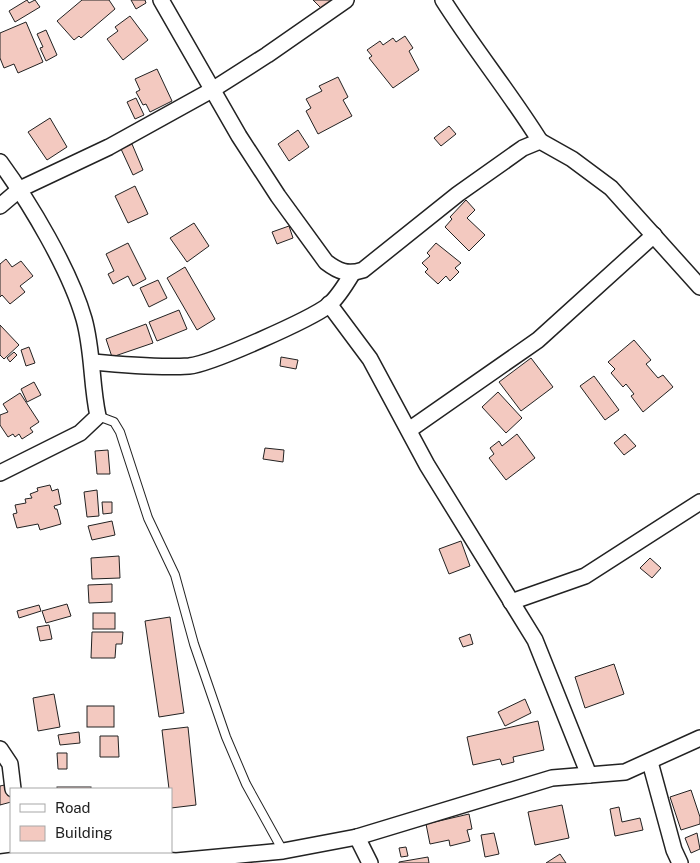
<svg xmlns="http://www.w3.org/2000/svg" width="700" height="863" font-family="'Public Sans',sans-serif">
	<rect width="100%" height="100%" fill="#fff"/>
	<g fill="#f3c9c0" stroke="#222">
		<polygon points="27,0 29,3 35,0 40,7 15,22 9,11"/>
		<polygon points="82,0 109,0 115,9 81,38 79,36 74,40 57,21"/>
		<polygon points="131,0 145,0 146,3 136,9"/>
		<polygon points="313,0 336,0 326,13"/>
		<polygon points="130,16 148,40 123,60 107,39 118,31 115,27"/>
		<polygon points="26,22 43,62 18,73 14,64 4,68 0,58 0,33"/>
		<polygon points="46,30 57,55 46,61 40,48 43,47 37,34"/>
		<polygon points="405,36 413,48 409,51 419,70 393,88 369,58 372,56 367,50 380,41 383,45 393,38 396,42"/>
		<polygon points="157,69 172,101 150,112 146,104 143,105 136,92 140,90 135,79"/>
		<polygon points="338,77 348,97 343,100 352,116 318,134 306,111 311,108 306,99 322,91 319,86"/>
		<polygon points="136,98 144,115 135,119 127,102"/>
		<polygon points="50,118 67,147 47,160 28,132"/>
		<polygon points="449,126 456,134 441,146 434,138"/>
		<polygon points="298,130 309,147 289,161 278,144"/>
		<polygon points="132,144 143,170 133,175 121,149"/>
		<polygon points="135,186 148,214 128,223 115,196"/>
		<polygon points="466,200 475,210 467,218 485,235 469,251 445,227 452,219 450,217"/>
		<polygon points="194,223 209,246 187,262 170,238"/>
		<polygon points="289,226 293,238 277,244 272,232"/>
		<polygon points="128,243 146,279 133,286 128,276 113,284 108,274 114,271 106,254"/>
		<polygon points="436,243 461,263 455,268 459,272 450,281 446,276 438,284 425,272 428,269 422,263 430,256 427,253"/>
		<polygon points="6,259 12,267 21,261 33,276 20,286 25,292 10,304 2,295 0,297 0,264"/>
		<polygon points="185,267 215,319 197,330 167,278"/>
		<polygon points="158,280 167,298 149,307 140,288"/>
		<polygon points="179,310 187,329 157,341 149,322"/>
		<polygon points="146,324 153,343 112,357 106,339"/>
		<polygon points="0,325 19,345 4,359 0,355"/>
		<polygon points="634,340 651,360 646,364 658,378 663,375 673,387 643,412 631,396 634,394 626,384 623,387 611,373 615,369 608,362"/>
		<polygon points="29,347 35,363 26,366 21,350"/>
		<polygon points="14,352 17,355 10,362 7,358"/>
		<polygon points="281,357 298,360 296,369 280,366"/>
		<polygon points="531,358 553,387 521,411 499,382"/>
		<polygon points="594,376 619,410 605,420 580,386"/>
		<polygon points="34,382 41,395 27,402 21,389"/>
		<polygon points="498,392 522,418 506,433 482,407"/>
		<polygon points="20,393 39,422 30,428 33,432 22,439 19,434 15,437 13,434 8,437 0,425 0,415 8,412 3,404"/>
		<polygon points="517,434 535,458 506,480 489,458 494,454 490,448 499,441 502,446"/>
		<polygon points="625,434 636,446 624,455 614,443"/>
		<polygon points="265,448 284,450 283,462 263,459"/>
		<polygon points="108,450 110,474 97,474 95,451"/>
		<polygon points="50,485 52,491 58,489 61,504 54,506 55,509 57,509 61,524 40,530 38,524 17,528 13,514 17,513 15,505 26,503 25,499 32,498 30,494 38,491 37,488"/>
		<polygon points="97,490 99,516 87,517 84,492"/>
		<polygon points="102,502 112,502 112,513 103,514"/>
		<polygon points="112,521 115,535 92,540 88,526"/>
		<polygon points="461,541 470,566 449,574 439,549"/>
		<polygon points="119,556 120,578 92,579 91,558"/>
		<polygon points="650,558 661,568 652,578 640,568"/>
		<polygon points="112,584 112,602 89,603 88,585"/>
		<polygon points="67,604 71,616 46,623 42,611"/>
		<polygon points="39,605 41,611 19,618 17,611"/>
		<rect x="93" y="613" width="22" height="16"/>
		<polygon points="170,617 184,713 159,717 145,621"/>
		<polygon points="49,625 52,639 40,641 37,627"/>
		<polygon points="92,632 123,632 122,644 116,644 115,658 91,658"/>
		<polygon points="470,634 473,644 463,647 459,638"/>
		<polygon points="614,664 624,694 585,708 575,677"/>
		<polygon points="54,694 60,727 38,731 33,698"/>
		<polygon points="525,699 531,713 505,726 498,712"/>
		<rect x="87" y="706" width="27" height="21"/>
		<polygon points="538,721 544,750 513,757 514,762 502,765 500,759 473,765 467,737"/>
		<polygon points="188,727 196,805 171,808 171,789 169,789 162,730"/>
		<polygon points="79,732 80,743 60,745 58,735"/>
		<polygon points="100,736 118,736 119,757 100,757"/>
		<polygon points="57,753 67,753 67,769 58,769"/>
		<polygon points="9,784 11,802 0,805 0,786"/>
		<rect x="57" y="787" width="34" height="2"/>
		<polygon points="691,790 700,817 700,824 681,830 670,797"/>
		<polygon points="562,805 569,838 535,845 528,812"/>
		<polygon points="619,807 622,822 640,818 643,830 615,836 610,809"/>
		<polygon points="469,814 472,829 467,830 470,841 450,846 449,840 430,844 426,824"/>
		<polygon points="494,833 499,854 485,857 481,835"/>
		<polygon points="697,833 700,849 691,853 685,838"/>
		<polygon points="406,847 408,856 401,857 399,848"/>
		<polygon points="560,854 566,863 546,863"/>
		<polygon points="428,857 429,863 399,863 399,862"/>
	</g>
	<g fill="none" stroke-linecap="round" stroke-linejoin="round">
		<g stroke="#222" stroke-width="10">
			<polyline id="lane" points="98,416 114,422 120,432 148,518 175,575 194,644 226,737 246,784 283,851"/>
		</g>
		<g stroke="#222" stroke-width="18">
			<g id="street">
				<path d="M161,0L239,136L278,196L326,262C339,272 348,275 363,270L458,194L523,148L540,141L572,159L611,188L700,287"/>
				<path d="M443,0C474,49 510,93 540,141"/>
				<path d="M0,162C30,203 70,270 84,319C93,351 91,384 98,416L80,433L0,473"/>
				<polyline points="0,206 20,189 109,147 212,90 267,55 346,0"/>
				<polyline points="329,304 370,359 427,465 535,640 589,775"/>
				<path d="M93,362C124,365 157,368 189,366C211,364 311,319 329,305C338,297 346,284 352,274"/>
				<polyline points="409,430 538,340 654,235"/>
				<polyline points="511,602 585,576 700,502"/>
				<polyline points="0,749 10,764 13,789"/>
				<polyline points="650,762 674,850 680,863"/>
				<polyline points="357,837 370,863"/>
				<polyline points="0,862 48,856 111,856 176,861 283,851 357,837 552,778 625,772 700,738"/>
			</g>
		</g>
		<use href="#lane" stroke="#fff" stroke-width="8"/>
		<use href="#street" stroke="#fff" stroke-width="15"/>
	</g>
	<rect x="10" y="788" width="162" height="65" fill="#ffffff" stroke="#a7a7a7"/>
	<rect x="20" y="804" width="25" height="8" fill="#ffffff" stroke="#a7a7a7"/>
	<text x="55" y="813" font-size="15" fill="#222222">Road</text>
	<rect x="20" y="826" width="25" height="15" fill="#f3c9c0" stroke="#a7a7a7"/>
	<text x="55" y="838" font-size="15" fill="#222222">Building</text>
</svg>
